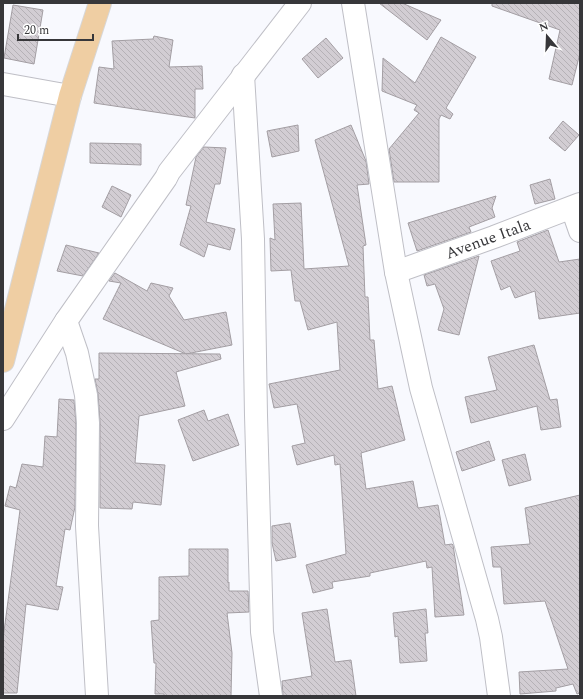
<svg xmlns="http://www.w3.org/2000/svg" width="583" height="699" font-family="Spectral,serif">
	<defs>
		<pattern id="building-back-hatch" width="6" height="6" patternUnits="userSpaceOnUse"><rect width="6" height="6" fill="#d2cdd3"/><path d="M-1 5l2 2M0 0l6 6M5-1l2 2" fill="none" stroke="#b5b1b6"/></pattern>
	</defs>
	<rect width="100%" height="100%" fill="#f8f9fe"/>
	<g fill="url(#building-back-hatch)" stroke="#a39ea3">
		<polygon points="379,3 402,3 441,20 427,40"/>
		<polygon points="492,3 580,3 580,53 572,85 549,79 560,30 492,6"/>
		<polygon points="13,5 43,10 34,64 4,58"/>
		<polygon points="154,36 173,40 169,67 202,66 203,89 195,89 195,118 94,103 99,67 114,69 112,41 153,39"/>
		<polygon points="441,37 476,57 446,108 453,114 450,119 441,115 439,119 439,182 394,182 389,149 419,113 414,110 417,105 382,91 383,58 415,83"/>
		<polygon points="326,38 343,58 318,78 302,59"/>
		<polygon points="563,121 579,135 565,151 549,138"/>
		<polygon points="298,125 299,151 272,157 267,131"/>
		<polygon points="351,125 366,161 369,184 357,185 366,245 363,246 365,297 368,297 370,340 374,340 378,389 392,386 405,440 361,453 366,489 413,481 418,508 438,505 445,545 452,544 453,545 464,615 435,617 432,567 427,568 426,561 370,573 370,576 332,582 333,588 313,593 306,565 346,554 340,464 335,465 334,455 297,465 292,446 305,443 297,404 274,408 269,384 340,370 337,322 308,330 300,301 295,301 291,270 271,271 270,238 275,240 273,204 301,203 304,269 349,266 315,140"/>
		<polygon points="90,143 141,144 141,165 90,163"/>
		<polygon points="204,147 226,148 220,184 215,184 206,222 235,229 230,250 208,244 204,257 180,245 191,206 186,205 196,157"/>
		<polygon points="550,179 555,199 535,204 530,185"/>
		<polygon points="112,186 131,195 121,217 102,207"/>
		<polygon points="496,196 492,208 495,217 469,227 471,232 417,251 408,223"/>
		<polygon points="548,230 559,262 580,259 580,313 539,319 535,291 515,298 510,286 501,290 491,261 520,251 517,242"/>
		<polygon points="66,245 99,253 83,276 57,271"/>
		<polygon points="479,256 459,335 438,330 444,309 435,284 427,286 424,275"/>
		<polygon points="115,273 147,291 151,283 173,288 169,296 184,320 226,312 232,345 186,354 103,319 121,283 109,281"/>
		<polygon points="534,345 550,400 557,399 561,427 541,430 537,406 471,423 465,397 497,390 488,357"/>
		<polygon points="99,353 220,354 221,359 176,372 185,406 139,416 135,463 165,465 161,505 133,502 132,509 100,508 100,422 98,394 95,379 99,379"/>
		<polygon points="59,399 74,400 76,423 75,507 70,530 65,529 56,586 63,587 58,610 26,604 17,693 3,693 3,639 20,510 5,506 10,486 16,488 22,464 43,467 45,436 57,437"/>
		<polygon points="204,410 208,421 228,414 239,445 193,461 178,420"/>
		<polygon points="489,441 495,460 462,471 456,452"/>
		<polygon points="525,454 531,480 509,486 502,460"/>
		<polygon points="580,495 580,693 577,694 573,684 556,688 556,691 520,694 519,672 568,669 545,601 504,604 501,567 493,567 491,547 530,544 525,508"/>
		<polygon points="290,523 296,557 276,561 272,543 272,526"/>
		<polygon points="189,549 228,549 228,583 229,582 229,591 248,591 249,612 227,613 232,653 231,696 164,696 164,694 155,694 156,663 154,663 151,621 159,620 159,577 189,576"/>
		<polygon points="327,609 335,662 351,660 356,696 283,696 282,681 312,676 302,613"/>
		<polygon points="426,609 428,633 425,633 427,661 400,663 398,636 395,637 393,613"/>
	</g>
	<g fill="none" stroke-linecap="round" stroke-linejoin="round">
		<g stroke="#bfbfc6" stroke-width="24">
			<g id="minor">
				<polyline points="353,3 396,272 421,388 487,619 491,637 499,696"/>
				<polyline points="243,75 253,239 256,415 262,632 271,696"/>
				<polyline points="3,84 70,96"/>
				<polyline points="572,208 580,231"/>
				<polyline points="396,272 494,237 580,204"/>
				<polyline points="66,321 77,353 86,395 88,423 87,526 97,696"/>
				<polyline points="3,419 66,321 166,178 169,172 300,3"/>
			</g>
		</g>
		<g stroke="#d7d7d8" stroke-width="24">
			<polyline id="major" points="3,361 70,96 100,3"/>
		</g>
		<use href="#minor" stroke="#fff" stroke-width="22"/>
		<use href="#major" stroke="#efcea3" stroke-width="22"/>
	</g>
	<g text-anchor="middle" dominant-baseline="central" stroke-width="3.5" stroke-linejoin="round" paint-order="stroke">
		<g font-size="16" fill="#37373a" stroke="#fff">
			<text transform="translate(488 239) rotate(-20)">Avenue Itala</text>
		</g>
	</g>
	<rect width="583" height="699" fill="none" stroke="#37373a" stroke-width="8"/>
	<g transform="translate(547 36) rotate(341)" stroke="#ffffff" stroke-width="3" paint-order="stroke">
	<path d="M0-3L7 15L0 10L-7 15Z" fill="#37373a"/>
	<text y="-6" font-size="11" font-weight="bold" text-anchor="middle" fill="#37373a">N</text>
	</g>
	<path d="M18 34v6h75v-6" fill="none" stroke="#37373a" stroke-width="2"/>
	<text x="24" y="34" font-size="12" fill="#37373a" stroke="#ffffff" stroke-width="3" paint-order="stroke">20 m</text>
</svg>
